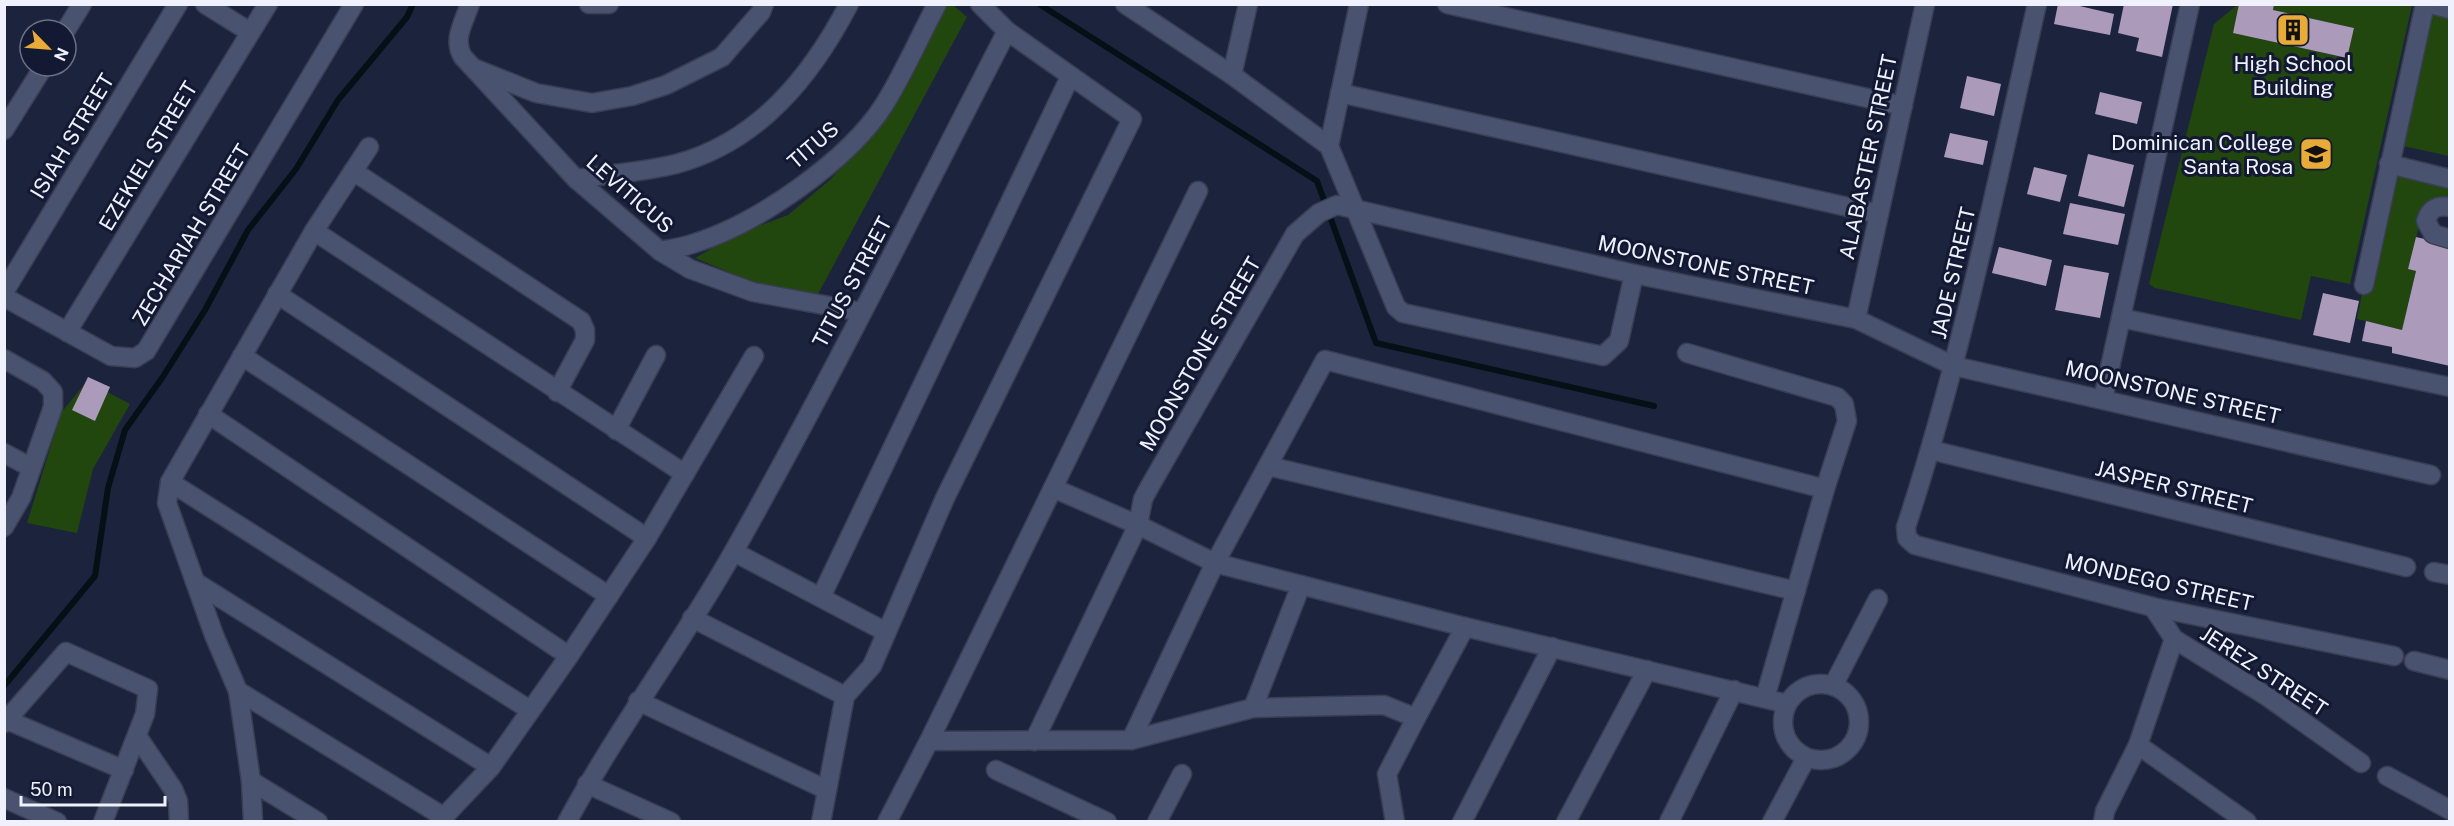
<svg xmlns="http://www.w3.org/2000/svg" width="2454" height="826" font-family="'Public Sans',sans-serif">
	<rect width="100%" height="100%" fill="#1c233d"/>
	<g fill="#21460e">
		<polygon points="947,5 953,5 967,17 817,296 750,281 695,258 735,235 788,215 831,179 888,110"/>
		<polygon points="2237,5 2240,5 2233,32 2346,58 2354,28 2273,10 2274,5 2412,5 2350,284 2311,276 2301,320 2155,288 2149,284 2214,24"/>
		<polygon points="2433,5 2449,9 2449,156 2403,146"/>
		<polygon points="2388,161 2449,175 2449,200 2422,215 2408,269 2416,271 2402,330 2357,319"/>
		<polygon points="87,381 130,404 93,469 77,533 27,523 61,413"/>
	</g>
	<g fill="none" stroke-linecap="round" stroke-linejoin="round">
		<g stroke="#041015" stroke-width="6">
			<polyline points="1039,4 1317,181 1376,343 1654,406"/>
			<polyline points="4,686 95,576 108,488 125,430 162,378 205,310 248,230 296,169 338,100 407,17 413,4"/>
		</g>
	</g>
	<g fill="#ac9aba">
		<polygon points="2058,4 2071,4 2114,14 2110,35 2054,24"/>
		<polygon points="2124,4 2173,4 2162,57 2136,51 2139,38 2118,33"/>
		<polygon points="2239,4 2274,4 2273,10 2354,28 2347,58 2233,33"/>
		<polygon points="1967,76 2001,84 1994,116 1960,108"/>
		<polygon points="2100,92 2142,102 2137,124 2095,114"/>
		<polygon points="1950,133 1988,141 1983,165 1944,157"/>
		<polygon points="2088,154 2134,165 2124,207 2078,196"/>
		<polygon points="2034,167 2067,175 2060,202 2027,194"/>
		<polygon points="2070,203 2125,214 2118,245 2063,234"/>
		<polygon points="2416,237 2438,242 2450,239 2450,366 2392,353 2392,347 2362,341 2366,321 2402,330 2416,271 2408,269"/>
		<polygon points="1999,247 2052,260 2046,286 1992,273"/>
		<polygon points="2064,265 2109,273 2100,318 2055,310"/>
		<polygon points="2323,293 2359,301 2350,343 2313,335"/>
		<polygon points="88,377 110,387 95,421 72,410"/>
	</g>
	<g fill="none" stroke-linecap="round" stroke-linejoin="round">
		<g stroke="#3a3e53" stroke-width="21">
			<g id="minor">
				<polyline points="205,4 250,32"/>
				<path d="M470,4C464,22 452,40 463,57L576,179L660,251L690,269L753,292L862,312"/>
				<polyline points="589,4 609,4"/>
				<polyline points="1125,4 1232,75 1329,146 1396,307 1403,313 1603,356 1619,341 1634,274"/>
				<polyline points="1447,4 1903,106"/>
				<path d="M2037,4C1997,180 1962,356 1906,527L1907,538L1915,545L2153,607L2394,656"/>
				<polyline points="2430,4 2450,9"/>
				<polyline points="66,30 82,4"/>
				<polyline points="476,69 536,93 592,103 632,96 666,85 722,57 761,12 764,4"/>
				<polyline points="1232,75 1248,4"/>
				<polyline points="1340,93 1879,214"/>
				<polyline points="4,130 44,66"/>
				<polyline points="1329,146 1359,4"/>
				<polyline points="2389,164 2450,179"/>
				<polyline points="353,171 581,321 585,330 585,340 557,392"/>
				<path d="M576,179C609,174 644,172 676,164C758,142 811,77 849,4"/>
				<path d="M2450,207C2437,205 2430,208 2426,221L2433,234L2450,239"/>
				<polyline points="314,231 685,474"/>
				<path d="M660,251C671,249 684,247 695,243C757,224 849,160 884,105C904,73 919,38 937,4"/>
				<polyline points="2364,285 2425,4"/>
				<polyline points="4,292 178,4"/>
				<polyline points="277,294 647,538"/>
				<polyline points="4,297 111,356 135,358 146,351 354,4"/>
				<polyline points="2121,318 2450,387"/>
				<polyline points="1856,319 1925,4"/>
				<polyline points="67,332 268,4"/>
				<polyline points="1687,353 1837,397 1844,404 1847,421 1825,489 1765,698"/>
				<polyline points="242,356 609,596"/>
				<polyline points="4,359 43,381 53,392 53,407 21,498 4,527"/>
				<polyline points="2103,399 2190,4"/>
				<polyline points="208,414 569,656"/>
				<polyline points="616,430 656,355"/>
				<polyline points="1931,450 2406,567"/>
				<polyline points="4,453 30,467"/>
				<polyline points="1268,466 1796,591"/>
				<polyline points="170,482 530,710"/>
				<polyline points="1053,488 929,741 1131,740 1253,708 1384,705 1416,718 1387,774 1395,822"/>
				<polyline points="734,552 886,632"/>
				<polyline points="2434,572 2450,575"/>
				<polyline points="195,582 491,767"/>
				<polyline points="821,597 1070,77"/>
				<polyline points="2153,607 2174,639 2265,695 2361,763"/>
				<polyline points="692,618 845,696"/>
				<polyline points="2414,661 2450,670"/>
				<circle cx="1821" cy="722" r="38"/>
				<polyline points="1833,686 1878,599"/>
				<polyline points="238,691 444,817"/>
				<polyline points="638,701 827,790"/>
				<polyline points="1787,704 1465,627 1215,563 1138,525 1143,499 1150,486 1295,234 1319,213 1337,205 1634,274 1856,319 1954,366 2431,475"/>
				<polyline points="1253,708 1301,585"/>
				<polyline points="1416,718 1465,627"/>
				<polyline points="7,720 124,770"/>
				<polyline points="4,723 66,652 148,689 145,714 103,822"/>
				<polyline points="137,736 173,789 178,801 179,822"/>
				<polyline points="1131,740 1215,563 1325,360 1825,489"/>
				<polyline points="1034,741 1138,525 1053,488 1198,191"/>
				<polyline points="2138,745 2247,822"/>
				<polyline points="996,770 1107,822"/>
				<polyline points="2387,776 2450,810"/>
				<polyline points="251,781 318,822"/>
				<polyline points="587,784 671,822"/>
				<polyline points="4,798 57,822"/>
				<polyline points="253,822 251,781 238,691 214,635 167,503 170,482 314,231 369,147"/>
				<polyline points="439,822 491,767 569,656 647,538 754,356"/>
				<path d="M567,822C618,728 682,643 734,551C830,381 917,205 1007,31"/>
				<polyline points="821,822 845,696 872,666 945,498 1132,119 1007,31 980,4"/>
				<polyline points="887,822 929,741"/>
				<polyline points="1157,822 1182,774"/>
				<polyline points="1462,822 1552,647"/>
				<polyline points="1566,822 1647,670"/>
				<polyline points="1669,822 1734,690"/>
				<polyline points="1772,822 1806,758"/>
				<polyline points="2103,822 2105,811 2138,745 2174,639"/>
			</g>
		</g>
		<use href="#minor" stroke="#49526f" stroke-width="18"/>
	</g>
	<defs>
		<g id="building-square" transform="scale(1.725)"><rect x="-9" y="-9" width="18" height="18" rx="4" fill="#e8ab37" stroke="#131932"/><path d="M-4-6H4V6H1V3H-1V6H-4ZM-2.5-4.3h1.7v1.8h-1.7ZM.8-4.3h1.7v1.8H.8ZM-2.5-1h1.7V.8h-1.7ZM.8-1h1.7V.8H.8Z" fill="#111"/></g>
		<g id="university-square" transform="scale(1.725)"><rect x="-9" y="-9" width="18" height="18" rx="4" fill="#e8ab37" stroke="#131932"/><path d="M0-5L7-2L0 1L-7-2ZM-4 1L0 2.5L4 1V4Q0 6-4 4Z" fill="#111"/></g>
	</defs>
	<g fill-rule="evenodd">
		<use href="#building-square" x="2293" y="30"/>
		<use href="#university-square" x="2316" y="154"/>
	</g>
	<g text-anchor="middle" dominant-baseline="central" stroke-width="6" stroke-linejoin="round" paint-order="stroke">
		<g font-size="21" fill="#eff2fd" stroke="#131932">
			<text x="2293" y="63">High School<tspan x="2293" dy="24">Building</tspan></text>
			<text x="2293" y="142" text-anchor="end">Dominican College<tspan x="2293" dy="24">Santa Rosa</tspan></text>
		</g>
		<g font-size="21" fill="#eff2fd" stroke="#131932">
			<text transform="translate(72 136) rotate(-59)">ISIAH STREET</text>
			<text transform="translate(813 145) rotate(-41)">TITUS</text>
			<text transform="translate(148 156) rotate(-59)">EZEKIEL STREET</text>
			<text transform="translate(1868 157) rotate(-78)">ALABASTER STREET</text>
			<text transform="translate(630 194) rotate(41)">LEVITICUS</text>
			<text transform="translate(191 235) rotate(-59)">ZECHARIAH STREET</text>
			<text transform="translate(1706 265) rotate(12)">MOONSTONE STREET</text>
			<text transform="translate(1953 273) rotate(-77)">JADE STREET</text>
			<text transform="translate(852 282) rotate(-62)">TITUS STREET</text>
			<text transform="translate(1200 354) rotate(-60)">MOONSTONE STREET</text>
			<text transform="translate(2173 392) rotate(13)">MOONSTONE STREET</text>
			<text transform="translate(2174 487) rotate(14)">JASPER STREET</text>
			<text transform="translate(2159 582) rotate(13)">MONDEGO STREET</text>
			<text transform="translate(2264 671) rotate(33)">JEREZ STREET</text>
		</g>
	</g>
	<rect width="2454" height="826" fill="none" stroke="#eff2fd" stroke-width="12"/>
	<g transform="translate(48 48) rotate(115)"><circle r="28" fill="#131932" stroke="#6b7083" stroke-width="1.5"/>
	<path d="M0-4.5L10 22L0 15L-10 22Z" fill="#e8ab37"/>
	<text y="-9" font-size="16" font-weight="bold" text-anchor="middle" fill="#eff2fd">N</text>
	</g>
	<path d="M21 796v9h144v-9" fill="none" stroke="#eff2fd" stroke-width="3"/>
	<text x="30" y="796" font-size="18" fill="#eff2fd" stroke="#131932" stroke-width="4.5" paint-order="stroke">50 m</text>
</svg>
